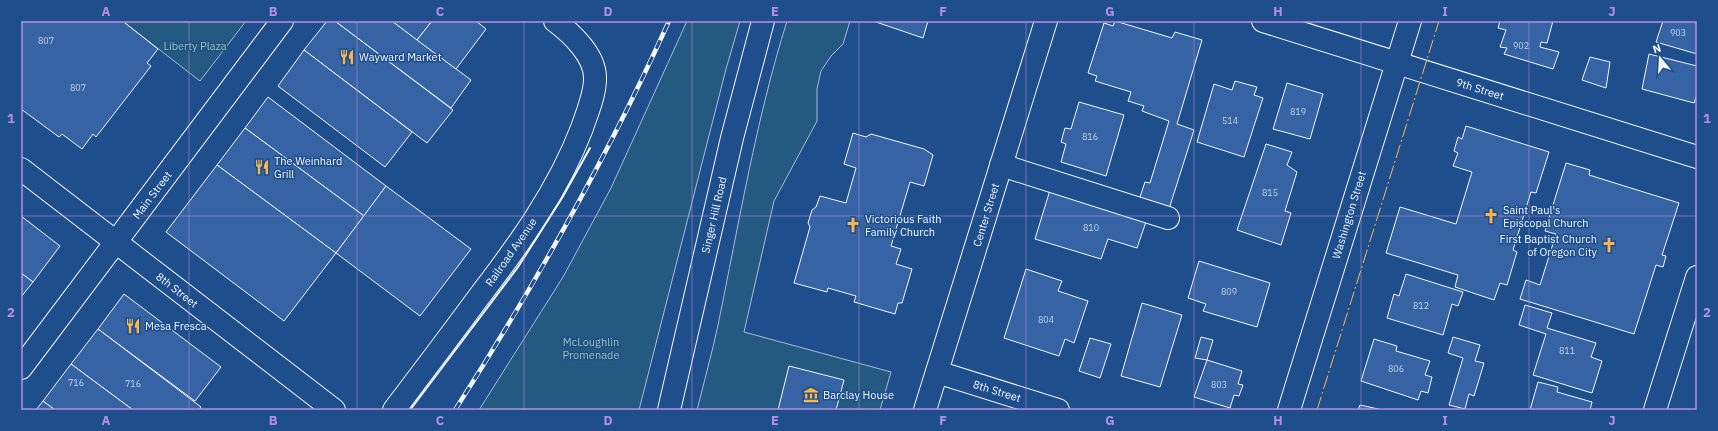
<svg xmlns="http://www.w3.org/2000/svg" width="1718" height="431" font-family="'IBM Plex Sans',sans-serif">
	<rect width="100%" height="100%" fill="#1f4e8c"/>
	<g fill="#245a82" stroke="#a8bbd7">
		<polygon points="126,21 246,21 200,81 125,23"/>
		<polygon points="687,21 740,21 726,69 639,410 479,410 563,277 611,188"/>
		<path d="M787,21H850L843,44L831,56L821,71L817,89V121L774,201L744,332L891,372L880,410H697C704,382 712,353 718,325C739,223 756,120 787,21Z"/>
	</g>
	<g fill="#3563a3" stroke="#f2f6ff">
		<polygon points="21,21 126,21 125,23 158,49 147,63 151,66 96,137 93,134 82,149 62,134 59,137 21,109"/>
		<polygon points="327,21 335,21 453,110 427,143 304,50"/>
		<polygon points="335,21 392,21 471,80 451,108"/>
		<polygon points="392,21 432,21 417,40"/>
		<polygon points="432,21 476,21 486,29 456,69 417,40"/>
		<polygon points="873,21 928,21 923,38"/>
		<polygon points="1115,21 1172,38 1175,32 1202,40 1177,124 1194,130 1169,209 1139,200 1145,182 1150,183 1169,121 1142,111 1144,106 1128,101 1131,92 1095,81 1097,76 1088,73 1104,23 1113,26"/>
		<polygon points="1500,21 1553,21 1547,43 1541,42 1540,47 1559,52 1553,69 1504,54 1507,48 1500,47 1506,30 1498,28"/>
		<polygon points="1663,21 1697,21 1697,54 1656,42"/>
		<polygon points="304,50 412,132 385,167 278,86"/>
		<polygon points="1649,54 1697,66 1697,94 1694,103 1642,89"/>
		<polygon points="1590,57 1610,62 1606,88 1582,80"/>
		<polygon points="1235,81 1257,87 1254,95 1263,98 1244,157 1197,142 1214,84 1232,90"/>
		<polygon points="1287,83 1323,94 1310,139 1273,129"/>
		<polygon points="268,97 386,186 364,216 245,128"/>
		<polygon points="1079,102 1124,115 1106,176 1061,162 1066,144 1061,142 1065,128 1071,129"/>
		<polygon points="1466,126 1549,152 1536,193 1531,192 1513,250 1517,252 1507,285 1500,283 1494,300 1455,287 1458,275 1386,253 1400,207 1456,224 1472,172 1453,166 1458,153 1454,151 1458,137 1462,139"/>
		<polygon points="245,128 364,216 336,253 217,165"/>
		<polygon points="853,133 866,137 871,134 924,149 933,155 924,186 910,182 891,246 901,249 896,264 912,269 902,303 898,303 895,314 854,302 856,296 828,288 827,292 794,283 810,227 808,223 812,210 816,207 820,196 846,203 856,168 844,164"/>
		<polygon points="1266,144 1292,152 1287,165 1297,172 1285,211 1291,213 1281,245 1237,230"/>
		<polygon points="1566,163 1590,170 1589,175 1679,203 1662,255 1666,256 1663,267 1656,265 1634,334 1520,299 1526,280 1540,285 1556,234 1545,231"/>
		<polygon points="217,165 336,253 284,321 166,232"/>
		<polygon points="386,186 471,249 420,316 336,253"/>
		<polygon points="1050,190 1148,216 1137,248 1108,239 1101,259 1035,239"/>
		<polygon points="21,216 60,246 33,282 21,273"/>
		<polygon points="1199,261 1270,283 1257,327 1203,311 1206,304 1188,298"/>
		<polygon points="1026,269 1062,281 1058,291 1088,301 1074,343 1065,339 1059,356 1004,338"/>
		<polygon points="21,273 33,282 21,297"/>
		<polygon points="1406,274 1463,292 1458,306 1452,304 1443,335 1387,318 1394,294 1399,296"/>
		<polygon points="124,294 221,367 195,401 98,329"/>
		<polygon points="1142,303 1182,315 1160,387 1121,376"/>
		<polygon points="1525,305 1552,313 1547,328 1596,343 1591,357 1602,361 1592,393 1533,375 1546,334 1519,325"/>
		<polygon points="98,329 201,407 199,410 133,410 71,364"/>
		<polygon points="1201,337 1213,340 1207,360 1195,358"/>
		<polygon points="1453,337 1480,345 1475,361 1484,363 1474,396 1469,394 1465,409 1449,405 1463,358 1448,353"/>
		<polygon points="1090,338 1111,344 1100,378 1079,371"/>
		<polygon points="1374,339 1397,346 1396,351 1430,361 1425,375 1432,377 1428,393 1421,391 1418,400 1361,381"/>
		<polygon points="1207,360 1242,371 1238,384 1243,385 1239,396 1234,395 1230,408 1194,397"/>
		<polygon points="71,364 133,410 55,410 43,401"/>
		<polygon points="789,366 844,380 836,410 778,410"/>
		<polygon points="1538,382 1558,387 1557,392 1592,402 1590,410 1530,410"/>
		<polygon points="43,401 55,410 36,410"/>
		<polygon points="1360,405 1383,410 1358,410"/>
	</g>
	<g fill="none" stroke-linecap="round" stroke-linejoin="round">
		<g stroke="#f2f6ff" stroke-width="24">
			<g id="minor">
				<polyline points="1263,21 1697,157"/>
				<polyline points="1001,165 1168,218"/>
				<polyline points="21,169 334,410"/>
				<polyline points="937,372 1058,410"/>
				<polyline points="925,410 1046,21"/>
				<polyline points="1655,410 1697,277"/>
			</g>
		</g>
		<g stroke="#f2f6ff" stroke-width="24">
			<g id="major">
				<polyline points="21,368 282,21"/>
				<path d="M394,410C422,373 450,336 478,298C518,246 558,191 582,128C587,113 595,95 595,79C596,56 571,33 555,21"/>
				<polyline points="669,410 732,138 763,21"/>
				<polyline points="1289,410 1410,21"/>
			</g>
		</g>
		<use href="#minor" stroke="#1f4e8c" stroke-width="22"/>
		<use href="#major" stroke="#1f4e8c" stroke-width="22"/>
		<g stroke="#f2f6ff" stroke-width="4.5">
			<path id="rail" d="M455,410C535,285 608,156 669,21"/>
		</g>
		<use href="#rail" stroke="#1f4e8c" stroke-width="3" stroke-dasharray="9" stroke-linecap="butt"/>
		<polyline stroke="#f2f6ff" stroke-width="2" points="410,410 518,267 562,198 590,148"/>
		<polyline stroke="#ffb74d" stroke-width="1" stroke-dasharray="14 3 2 3" stroke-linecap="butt" points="1317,410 1439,21"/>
	</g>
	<path fill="none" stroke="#b691df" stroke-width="1" stroke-opacity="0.55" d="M189,21V410M357,21V410M524,21V410M692,21V410M859,21V410M1026,21V410M1194,21V410M1361,21V410M1529,21V410M21,216H1697"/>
	<defs>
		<g id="restaurant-bare" transform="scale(1.2)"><path d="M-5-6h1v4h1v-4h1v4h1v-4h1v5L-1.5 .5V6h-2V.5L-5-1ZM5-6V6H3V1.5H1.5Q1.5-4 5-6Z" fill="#ffb74d" stroke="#1f4e8c" stroke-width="2.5" paint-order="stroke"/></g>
		<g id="church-bare" transform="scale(1.2)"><path d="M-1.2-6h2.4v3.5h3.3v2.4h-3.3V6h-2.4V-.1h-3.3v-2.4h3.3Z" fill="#ffb74d" stroke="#1f4e8c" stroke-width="2.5" paint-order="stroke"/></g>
		<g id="museum-bare" transform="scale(1.2)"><path d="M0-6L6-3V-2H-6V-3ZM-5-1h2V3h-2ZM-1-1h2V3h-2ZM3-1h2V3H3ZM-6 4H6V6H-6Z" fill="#ffb74d" stroke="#1f4e8c" stroke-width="2.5" paint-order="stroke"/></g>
	</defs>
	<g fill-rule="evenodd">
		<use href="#restaurant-bare" x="347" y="57"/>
		<use href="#restaurant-bare" x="262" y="167"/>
		<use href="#church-bare" x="1491" y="216"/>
		<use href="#church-bare" x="853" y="225"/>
		<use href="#church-bare" x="1609" y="245"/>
		<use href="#restaurant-bare" x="133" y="326"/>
		<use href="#museum-bare" x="811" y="395"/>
	</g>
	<g text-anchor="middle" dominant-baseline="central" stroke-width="3" stroke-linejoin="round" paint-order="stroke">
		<g font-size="9" fill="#c3d1e8">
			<text x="1678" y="32">903</text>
			<text x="46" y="40">807</text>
			<text x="1521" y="45">902</text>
			<text x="78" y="87">807</text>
			<text x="1298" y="111">819</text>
			<text x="1230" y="120">514</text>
			<text x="1090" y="136">816</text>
			<text x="1270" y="192">815</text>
			<text x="1091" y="227">810</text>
			<text x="1229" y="291">809</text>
			<text x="1421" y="305">812</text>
			<text x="1046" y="319">804</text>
			<text x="1567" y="350">811</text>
			<text x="1396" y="368">806</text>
			<text x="76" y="382">716</text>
			<text x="133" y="383">716</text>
			<text x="1219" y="384">803</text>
		</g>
		<g font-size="11" fill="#97c8a6" stroke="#1f4e8c">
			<text x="195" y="46">Liberty Plaza</text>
			<text x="591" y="342">McLoughlin<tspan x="591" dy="13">Promenade</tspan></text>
		</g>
		<g font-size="11" fill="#f2f6ff" stroke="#1f4e8c" text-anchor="start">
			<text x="359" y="57">Wayward Market</text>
			<text x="274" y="161">The Weinhard<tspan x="274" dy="13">Grill</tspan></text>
			<text x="1503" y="210">Saint Paul's<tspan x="1503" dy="13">Episcopal Church</tspan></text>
			<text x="865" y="219">Victorious Faith<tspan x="865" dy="13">Family Church</tspan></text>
			<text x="1597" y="239" text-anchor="end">First Baptist Church<tspan x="1597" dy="13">of Oregon City</tspan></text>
			<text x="145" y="326">Mesa Fresca</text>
			<text x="823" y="395">Barclay House</text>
		</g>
		<g font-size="11" fill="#f2f6ff" stroke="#1f4e8c">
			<text transform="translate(1480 89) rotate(17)">9th Street</text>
			<text transform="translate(152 195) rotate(-53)">Main Street</text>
			<text transform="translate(714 215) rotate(-77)">Singer Hill Road</text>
			<text transform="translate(986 215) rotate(-73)">Center Street</text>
			<text transform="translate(1349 215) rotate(-73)">Washington Street</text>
			<text transform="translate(511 252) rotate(-55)">Railroad Avenue</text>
			<text transform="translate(177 290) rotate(38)">8th Street</text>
			<text transform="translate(997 391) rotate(17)">8th Street</text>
		</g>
	</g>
	<rect width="1718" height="431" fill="none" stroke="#1f4e8c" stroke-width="44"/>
	<g transform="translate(1660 58) rotate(342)" stroke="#1f4e8c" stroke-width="3" paint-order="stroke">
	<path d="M0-3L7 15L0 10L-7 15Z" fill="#f2f6ff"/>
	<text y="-6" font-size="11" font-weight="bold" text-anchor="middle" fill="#f2f6ff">N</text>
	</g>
	<rect x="22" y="22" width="1674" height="387" fill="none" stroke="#b691df" stroke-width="1.5"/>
	<g font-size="13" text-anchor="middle" font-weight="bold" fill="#b691df">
		<text x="106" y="16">A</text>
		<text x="273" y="16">B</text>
		<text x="440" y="16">C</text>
		<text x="608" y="16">D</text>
		<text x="775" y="16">E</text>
		<text x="943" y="16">F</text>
		<text x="1110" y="16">G</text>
		<text x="1278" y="16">H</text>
		<text x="1445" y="16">I</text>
		<text x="1612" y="16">J</text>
		<text x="11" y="123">1</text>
		<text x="1707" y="123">1</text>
		<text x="11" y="317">2</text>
		<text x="1707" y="317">2</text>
		<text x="106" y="425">A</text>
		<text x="273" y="425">B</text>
		<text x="440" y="425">C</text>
		<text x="608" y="425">D</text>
		<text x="775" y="425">E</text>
		<text x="943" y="425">F</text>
		<text x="1110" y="425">G</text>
		<text x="1278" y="425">H</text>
		<text x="1445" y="425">I</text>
		<text x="1612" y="425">J</text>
	</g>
</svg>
